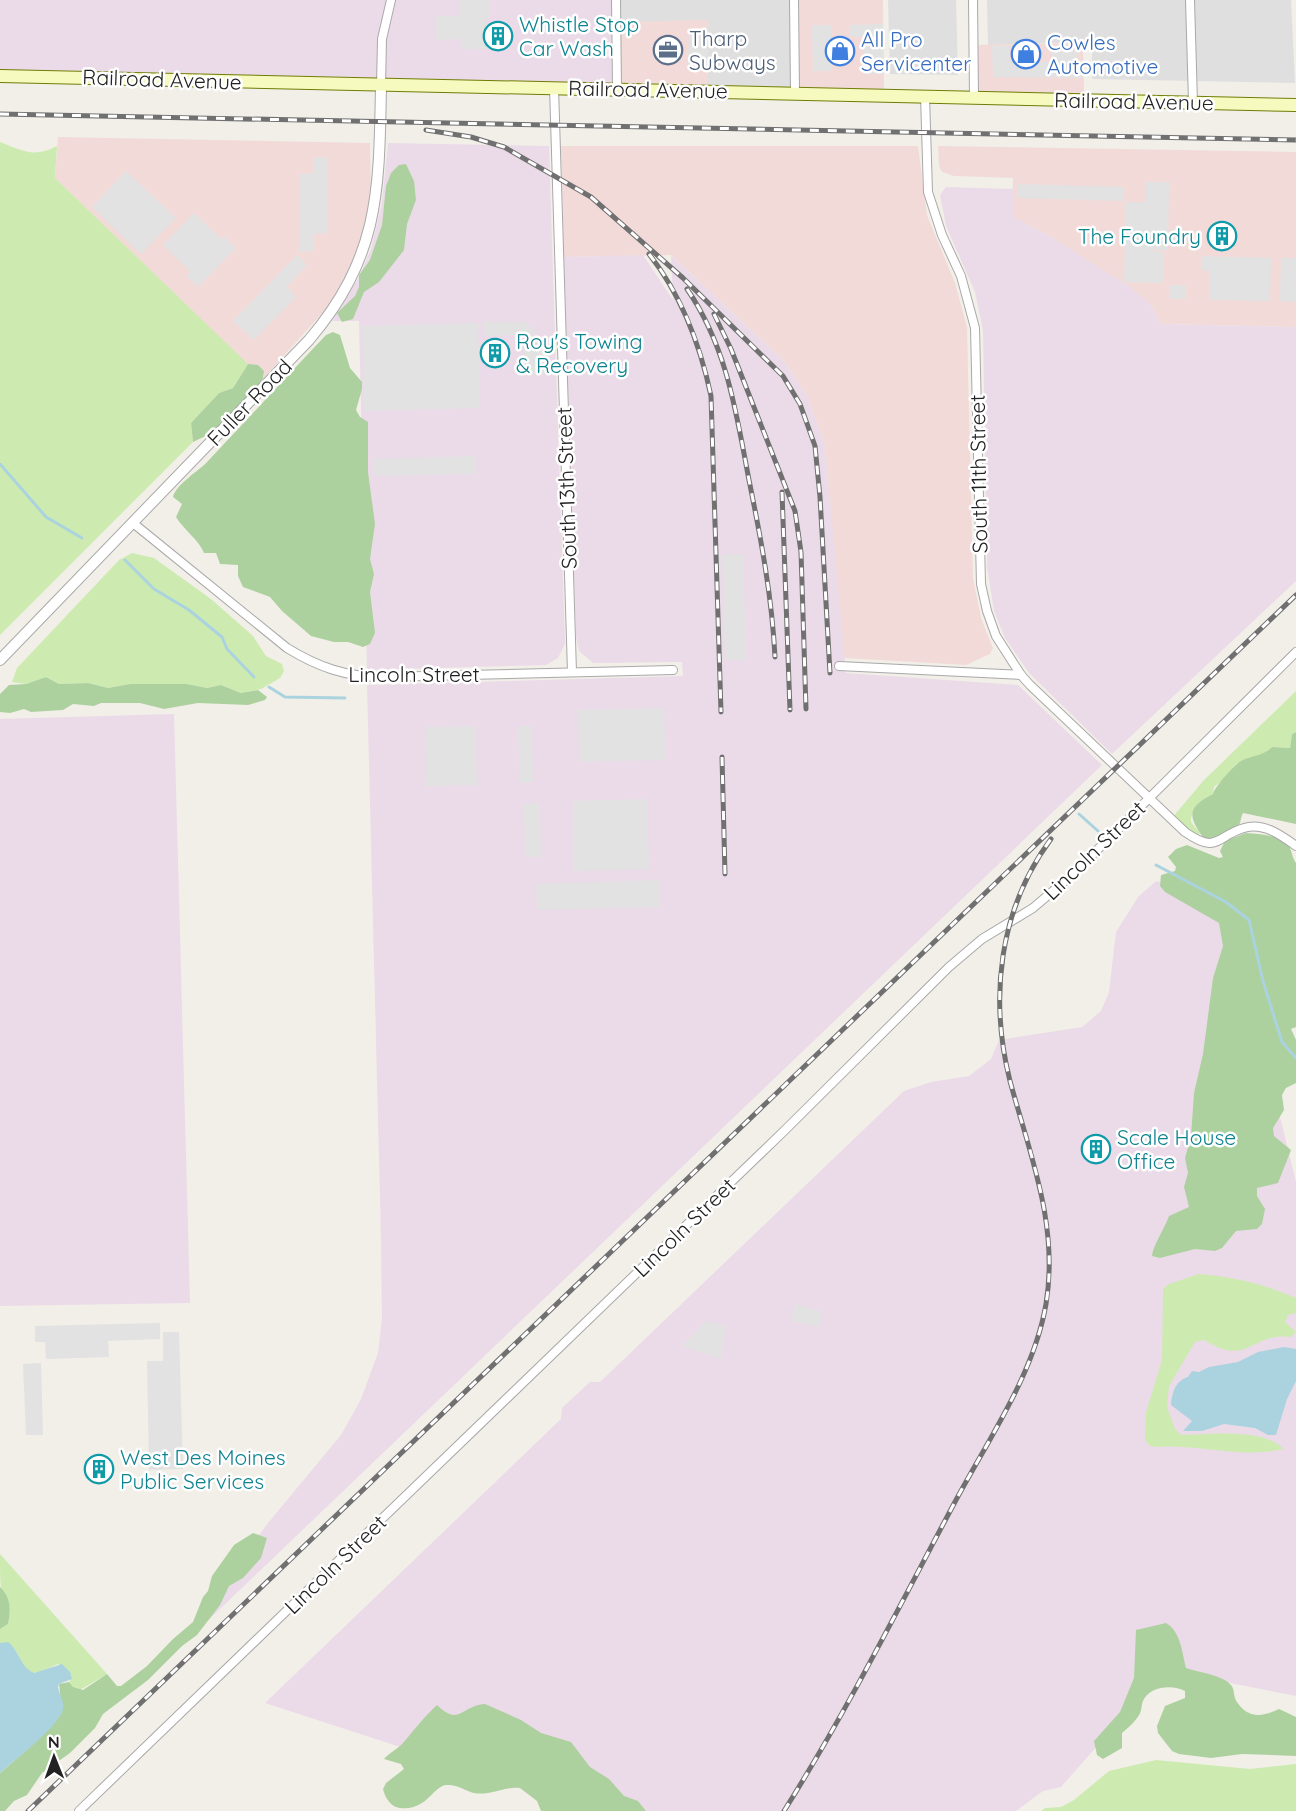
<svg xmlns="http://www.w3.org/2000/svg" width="1296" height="1811" font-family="Quicksand,sans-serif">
	<rect width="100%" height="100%" fill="#f2efe9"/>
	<g fill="#e0dfdf">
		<polygon points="616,0 794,0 795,93 708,91 616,22"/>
		<polygon points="888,0 956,0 958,75 890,74"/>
		<polygon points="987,0 1291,0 1295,83 1092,79 1092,42 988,45"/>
	</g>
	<g fill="#f2dad9">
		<polygon points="794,0 883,0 884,95 795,93"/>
		<polygon points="708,20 708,91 617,89 616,22"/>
		<polygon points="1083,43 1084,100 974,97 973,45"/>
		<polygon points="58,137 370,143 371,195 363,234 349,271 328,307 263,379 55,178"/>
		<polygon points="561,146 918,146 927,215 955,283 967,327 973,578 981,618 993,648 990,654 966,665 843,658 825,445 807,396 784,361 671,255 564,257"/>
		<polygon points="938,146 1296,152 1296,327 1161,324 1151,305 1048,235 1012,217 1013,178 954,176 942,172 939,166"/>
	</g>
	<g fill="#ebdbe8">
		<polygon points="0,0 616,0 617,89 0,76"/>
		<polygon points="388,143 549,146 565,644 558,658 546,665 367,670 359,321 332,321 358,279 371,249 382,202"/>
		<polygon points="946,187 1013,189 1013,217 1048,235 1130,287 1151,305 1161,324 1296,327 1296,581 1112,754 1029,673 1005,638 994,611 987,567 983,331 975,292 946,226 940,195"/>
		<polygon points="643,255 673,300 671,255 784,361 807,396 825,445 846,673 1018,685 1102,765 198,1630 198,1616 268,1523 341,1435 361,1399 378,1353 382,1319 381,1238 367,685 683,676 682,662 593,663 579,651 576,637 564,257"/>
		<polygon points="174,714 190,1303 0,1306 0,719"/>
		<polygon points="1156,881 1188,889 1231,918 1296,1182 1296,1696 1164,1670 1061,1787 1043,1791 1016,1811 597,1811 265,1703 561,1419 562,1408 590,1382 600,1382 904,1091 931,1082 969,1076 991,1059 999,1040 1082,1027 1101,1011 1109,992 1116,932 1138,897"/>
	</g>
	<g fill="#cdebb0">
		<path d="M0,142C23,151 34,158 57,146L55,178L248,364L233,388L219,393L191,423L193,442L0,635Z"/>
		<polygon points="132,553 154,558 211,599 253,636 266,656 282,664 284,671 280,678 261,689 241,693 221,685 207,688 187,684 130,684 108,688 88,683 59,684 46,677 26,684 12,682 17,668 119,560"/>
		<path d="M1296,691V732L1292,734L1290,748L1272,747L1262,755L1236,764L1227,777L1214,787L1213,794C1201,800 1191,808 1191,822L1200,833L1198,837L1172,818L1204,780Z"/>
		<path d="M1199,1274C1234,1277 1264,1284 1296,1298V1313L1288,1315L1285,1322L1296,1332L1291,1337C1250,1332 1249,1368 1204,1340L1195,1342L1169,1386L1167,1407L1175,1429L1181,1435C1206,1434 1266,1428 1283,1449C1241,1459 1198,1444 1157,1447L1150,1446L1145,1440L1146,1412L1162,1360L1163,1289L1169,1284Z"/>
		<path d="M0,1554L107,1674L80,1690L73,1687L69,1682L71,1679L58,1664C51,1667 41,1672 34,1673C17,1674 24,1641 0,1643V1629L8,1624C12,1605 9,1603 1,1588C0,1581 0,1563 0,1554Z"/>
		<polygon points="1156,1760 1250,1769 1296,1764 1296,1811 1041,1811 1045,1808 1061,1807 1074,1800 1109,1771"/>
	</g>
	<g fill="#add19e">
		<polygon points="406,164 414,181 416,200 407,224 404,250 379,282 364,292 353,319 342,322 337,313 355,296 359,287 359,275 370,260 382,225 386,186 391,173 399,165"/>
		<path d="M333,332L340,335L350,368L362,382V389L356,410L360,417L368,422V472L375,524L370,559L374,574L370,592L375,633L370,644L363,647L348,642H334L311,636L282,611L270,597L243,587L238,576V565L220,564L216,553H204C199,540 183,529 176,517L182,504L173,497C176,484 199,471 208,461C248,419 286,377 326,335Z"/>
		<polygon points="248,364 258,365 264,371 262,382 212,433 193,442 191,423 219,393 233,388"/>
		<polygon points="46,677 59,684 88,683 108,688 130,684 187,684 207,688 221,685 241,693 258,690 267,697 265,700 248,705 198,703 164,709 140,703 101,703 94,706 73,704 63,710 31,712 24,709 10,713 0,712 0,694 9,685 26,684"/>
		<path d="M1296,732V824L1243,813C1241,816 1241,820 1240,823C1235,834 1215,839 1204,839C1189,817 1185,808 1213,794C1214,788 1234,765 1241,761C1252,755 1262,757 1272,747L1290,748L1292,734Z"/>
		<path d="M1246,833C1259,834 1279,835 1288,845C1292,850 1292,858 1296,863V1027L1291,1029L1296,1040V1083L1286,1088L1282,1095L1284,1110L1273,1128L1274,1136L1291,1150L1278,1183L1257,1188V1196L1265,1209L1262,1224L1257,1229L1236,1231L1222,1248L1215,1251L1195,1249L1160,1258L1152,1256C1153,1245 1165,1228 1169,1216L1189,1207L1184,1187L1188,1173L1185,1158L1191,1136L1194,1093L1203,1054L1213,978L1223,946L1219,923L1165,892L1160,886L1161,875L1175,871L1176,867L1168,857L1176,849L1187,845L1219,858L1223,857L1220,851L1225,841Z"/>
		<polygon points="253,1533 267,1538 261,1558 243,1578 229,1586 220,1605 197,1635 182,1646 148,1680 103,1714 95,1728 70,1753 42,1773 27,1795 14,1801 5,1811 0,1811 0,1773 29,1748 62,1712 59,1684 69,1682 73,1687 83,1690 107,1674 117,1686 121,1686 147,1666 173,1639 193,1622 203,1597 208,1591 212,1576 234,1545"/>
		<path d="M0,1587C11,1598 11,1609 8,1624L0,1629Z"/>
		<path d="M1166,1623C1181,1632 1182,1652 1186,1668C1197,1672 1223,1675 1231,1685C1235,1689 1233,1697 1237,1702C1248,1719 1263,1717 1279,1709L1296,1717V1756L1242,1754L1211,1758L1179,1754L1172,1751L1158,1733L1157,1726L1165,1706L1185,1698V1691C1173,1684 1149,1686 1143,1701C1141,1706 1142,1711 1139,1715C1135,1722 1128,1728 1122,1733V1748L1103,1759L1097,1755L1094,1741L1120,1712L1134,1678L1136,1630Z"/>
		<path d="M485,1704L521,1720L541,1733L571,1742L590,1767L609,1779L624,1796L638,1801L646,1811H541L537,1801L520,1788C505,1786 490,1796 474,1793C466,1791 456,1784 447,1785C433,1785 428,1811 400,1808C391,1807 385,1798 383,1789L386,1783L404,1769L401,1764L384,1759C390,1752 398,1749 403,1743C414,1730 424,1717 437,1705C460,1727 460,1706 485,1704Z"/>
	</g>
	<g fill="#e2e2e2">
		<polygon points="460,0 489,0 489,18 485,18 485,24 489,24 490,49 461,49 461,39 435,40 435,16 460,16"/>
		<polygon points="883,24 884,74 864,74 864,37 849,37 849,25"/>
		<polygon points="812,25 831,25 831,71 813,71"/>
		<polygon points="689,31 708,32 708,67 688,65"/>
		<polygon points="1077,45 1077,61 1083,61 1083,78 993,77 992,46 1009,46 1009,61 1052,62 1052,46"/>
		<polygon points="327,157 328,233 314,234 314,251 300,252 299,174 313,173 313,158"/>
		<polygon points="126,171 176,218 141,254 92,207"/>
		<polygon points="1146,182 1169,182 1168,250 1145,250 1164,252 1163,283 1124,282 1126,202 1146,202"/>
		<polygon points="1018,184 1124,187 1124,201 1018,198"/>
		<polygon points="194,213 221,239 224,236 236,248 198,287 187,276 190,271 163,245"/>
		<polygon points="297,255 307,265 287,287 296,297 254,340 233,321"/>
		<polygon points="1201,256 1271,258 1270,301 1209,300 1209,271 1201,270"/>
		<polygon points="1281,258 1296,258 1296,302 1280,301"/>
		<rect x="1169" y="285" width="17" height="14"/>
		<polygon points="484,322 525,322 538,334 485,336"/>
		<polygon points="478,323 480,408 364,411 362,326"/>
		<polygon points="544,346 545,374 525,375 524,347"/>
		<polygon points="475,456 475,474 374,476 373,459"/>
		<polygon points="743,554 746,660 725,660 722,555"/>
		<polygon points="664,708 665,760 579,762 578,710"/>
		<polygon points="475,726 477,785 426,786 425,727"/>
		<polygon points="518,726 532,726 533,782 520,783"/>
		<polygon points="647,799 649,869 574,871 573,801"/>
		<polygon points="540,803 541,857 525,857 524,804"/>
		<polygon points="659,880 660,907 537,910 536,884"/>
		<polygon points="795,1304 822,1312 819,1327 791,1321"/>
		<polygon points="706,1321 726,1326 721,1359 682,1346"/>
		<polygon points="160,1323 160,1339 108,1341 109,1357 46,1359 45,1342 35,1342 35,1326"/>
		<polygon points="163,1332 179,1332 183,1469 149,1470 147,1361 163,1361"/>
		<polygon points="41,1363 43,1435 26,1435 23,1364"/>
	</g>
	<g fill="#aad3df">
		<path d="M1284,1347L1296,1349V1381L1287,1399L1276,1435H1268L1255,1428L1224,1424L1202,1431H1183L1192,1421L1171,1405C1172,1393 1175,1381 1188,1377L1192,1371L1199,1372L1209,1367L1238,1362L1258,1352Z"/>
		<path d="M8,1642C20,1651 20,1667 34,1673L62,1664L70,1672L72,1679L59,1684L58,1687C59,1694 65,1703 63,1709C59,1727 14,1760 0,1773V1643Z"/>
	</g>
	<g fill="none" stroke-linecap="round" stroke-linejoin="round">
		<g stroke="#aad3df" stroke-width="3">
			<polyline points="0,464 46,517 82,538"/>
			<polyline points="125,560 154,589 189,610 222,637 227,649 254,677"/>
			<polyline points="269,687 285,697 345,698"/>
			<polyline points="1079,814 1098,831"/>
			<polyline points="1156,865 1226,902 1249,920 1263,981 1282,1042 1296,1058"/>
		</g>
		<g stroke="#a9a9a9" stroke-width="10">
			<g id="minor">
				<polyline points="616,0 617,89"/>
				<polyline points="794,0 795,93"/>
				<polyline points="973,0 974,97"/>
				<polyline points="1190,0 1193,102"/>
				<polyline points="381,86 382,39 391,0"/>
				<polyline points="554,87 572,672"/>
				<path d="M925,96L928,192L942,235L961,276L975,328L981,584L987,611L996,636L1021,675L1030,685L1185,832C1218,855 1216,836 1244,828C1263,822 1281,835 1296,846"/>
				<path d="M133,523L287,648C318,667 346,677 383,677L673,670"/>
				<polyline points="839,666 1021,675"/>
				<polyline points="79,1811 785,1130 949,967 982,939 1033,908 1073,874 1296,652"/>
			</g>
		</g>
		<g stroke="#a9a9a9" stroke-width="12">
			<path id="tertiary" d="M0,660L309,340C380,256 379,191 381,86"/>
		</g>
		<g stroke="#707d05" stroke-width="14">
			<polyline id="secondary" points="0,76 1296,105"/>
		</g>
		<use href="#minor" stroke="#fff" stroke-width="8"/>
		<use href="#tertiary" stroke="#fff" stroke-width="10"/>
		<use href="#secondary" stroke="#f7fabf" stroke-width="12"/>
		<g stroke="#707070" stroke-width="5">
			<g id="rail">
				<polyline points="0,114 1296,140"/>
				<polyline points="426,130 471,137 504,147 591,197 683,278 783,376 800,404 815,446 820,497 830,673"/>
				<path d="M649,254C682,296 700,344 711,396L721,712"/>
				<path d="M687,289C727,347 736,412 749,480C761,539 772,597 775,657"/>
				<polyline points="714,314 731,349 795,511 801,552 806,709"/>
				<polyline points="782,492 790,710"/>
				<polyline points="722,757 725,874"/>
				<polyline points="28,1811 1296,595"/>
				<path d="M784,1811C847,1711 900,1605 956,1500C989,1438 1034,1374 1046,1304C1059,1225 1030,1155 1010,1081C989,998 999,909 1051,839"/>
			</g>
		</g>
		<use href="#rail" stroke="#fff" stroke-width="3" stroke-dasharray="9" stroke-linecap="butt"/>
	</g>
	<defs>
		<g id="building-ring" transform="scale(1.5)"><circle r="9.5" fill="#fff" stroke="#0f9aa8" stroke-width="1.5"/><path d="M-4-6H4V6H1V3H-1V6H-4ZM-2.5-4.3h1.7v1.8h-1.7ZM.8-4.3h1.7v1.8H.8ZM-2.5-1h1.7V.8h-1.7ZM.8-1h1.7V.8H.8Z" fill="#0f9aa8"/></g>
		<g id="office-ring" transform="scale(1.5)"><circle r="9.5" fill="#fff" stroke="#5c6f8a" stroke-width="1.5"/><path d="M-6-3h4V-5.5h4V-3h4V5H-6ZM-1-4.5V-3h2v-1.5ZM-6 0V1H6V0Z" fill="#5c6f8a"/></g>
		<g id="shop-ring" transform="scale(1.5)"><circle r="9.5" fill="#fff" stroke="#3f7fe0" stroke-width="1.5"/><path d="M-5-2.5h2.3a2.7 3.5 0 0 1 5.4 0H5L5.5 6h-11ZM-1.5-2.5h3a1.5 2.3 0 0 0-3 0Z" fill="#3f7fe0"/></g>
	</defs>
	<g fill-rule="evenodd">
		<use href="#building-ring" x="498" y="36"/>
		<use href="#office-ring" x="668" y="50"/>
		<use href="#shop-ring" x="840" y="51"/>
		<use href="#shop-ring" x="1026" y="54"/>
		<use href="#building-ring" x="1222" y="236"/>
		<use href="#building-ring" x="495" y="353"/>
		<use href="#building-ring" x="1096" y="1149"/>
		<use href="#building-ring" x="99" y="1469"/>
	</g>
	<g text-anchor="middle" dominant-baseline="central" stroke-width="5" stroke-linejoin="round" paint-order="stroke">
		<g font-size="21" fill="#0d838f" stroke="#fff" text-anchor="start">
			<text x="519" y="24">Whistle Stop<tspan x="519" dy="24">Car Wash</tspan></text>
			<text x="1201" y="236" text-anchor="end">The Foundry</text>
			<text x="516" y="341">Roy's Towing<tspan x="516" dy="24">&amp; Recovery</tspan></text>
			<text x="1117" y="1137">Scale House<tspan x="1117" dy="24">Office</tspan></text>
			<text x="120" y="1457">West Des Moines<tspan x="120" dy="24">Public Services</tspan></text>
		</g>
		<g font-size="21" fill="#4e5e75" stroke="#fff" text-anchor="start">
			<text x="689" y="38">Tharp<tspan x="689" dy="24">Subways</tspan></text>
		</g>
		<g font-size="21" fill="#366cbe" stroke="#fff" text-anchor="start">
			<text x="861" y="39">All Pro<tspan x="861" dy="24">Servicenter</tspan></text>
			<text x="1047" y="42">Cowles<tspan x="1047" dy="24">Automotive</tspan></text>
		</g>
		<g font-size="21" fill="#222" stroke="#fff">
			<text transform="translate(162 79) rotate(2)">Railroad Avenue</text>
			<text transform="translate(648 89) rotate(1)">Railroad Avenue</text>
			<text transform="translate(1134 101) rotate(1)">Railroad Avenue</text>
			<text transform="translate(249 402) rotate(-46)">Fuller Road</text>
			<text transform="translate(978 474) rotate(-91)">South 11th Street</text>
			<text transform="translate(566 488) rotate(-92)">South 13th Street</text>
			<text x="414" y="674">Lincoln Street</text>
			<text transform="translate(1094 850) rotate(-44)">Lincoln Street</text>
			<text transform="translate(684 1227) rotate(-44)">Lincoln Street</text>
			<text transform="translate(335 1564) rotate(-44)">Lincoln Street</text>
		</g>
	</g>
	<g transform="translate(54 1757) rotate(359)" stroke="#ffffff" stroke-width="4.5" paint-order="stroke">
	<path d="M0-4.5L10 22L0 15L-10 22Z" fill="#222222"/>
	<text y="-9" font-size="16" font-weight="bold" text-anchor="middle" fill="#222222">N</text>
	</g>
</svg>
